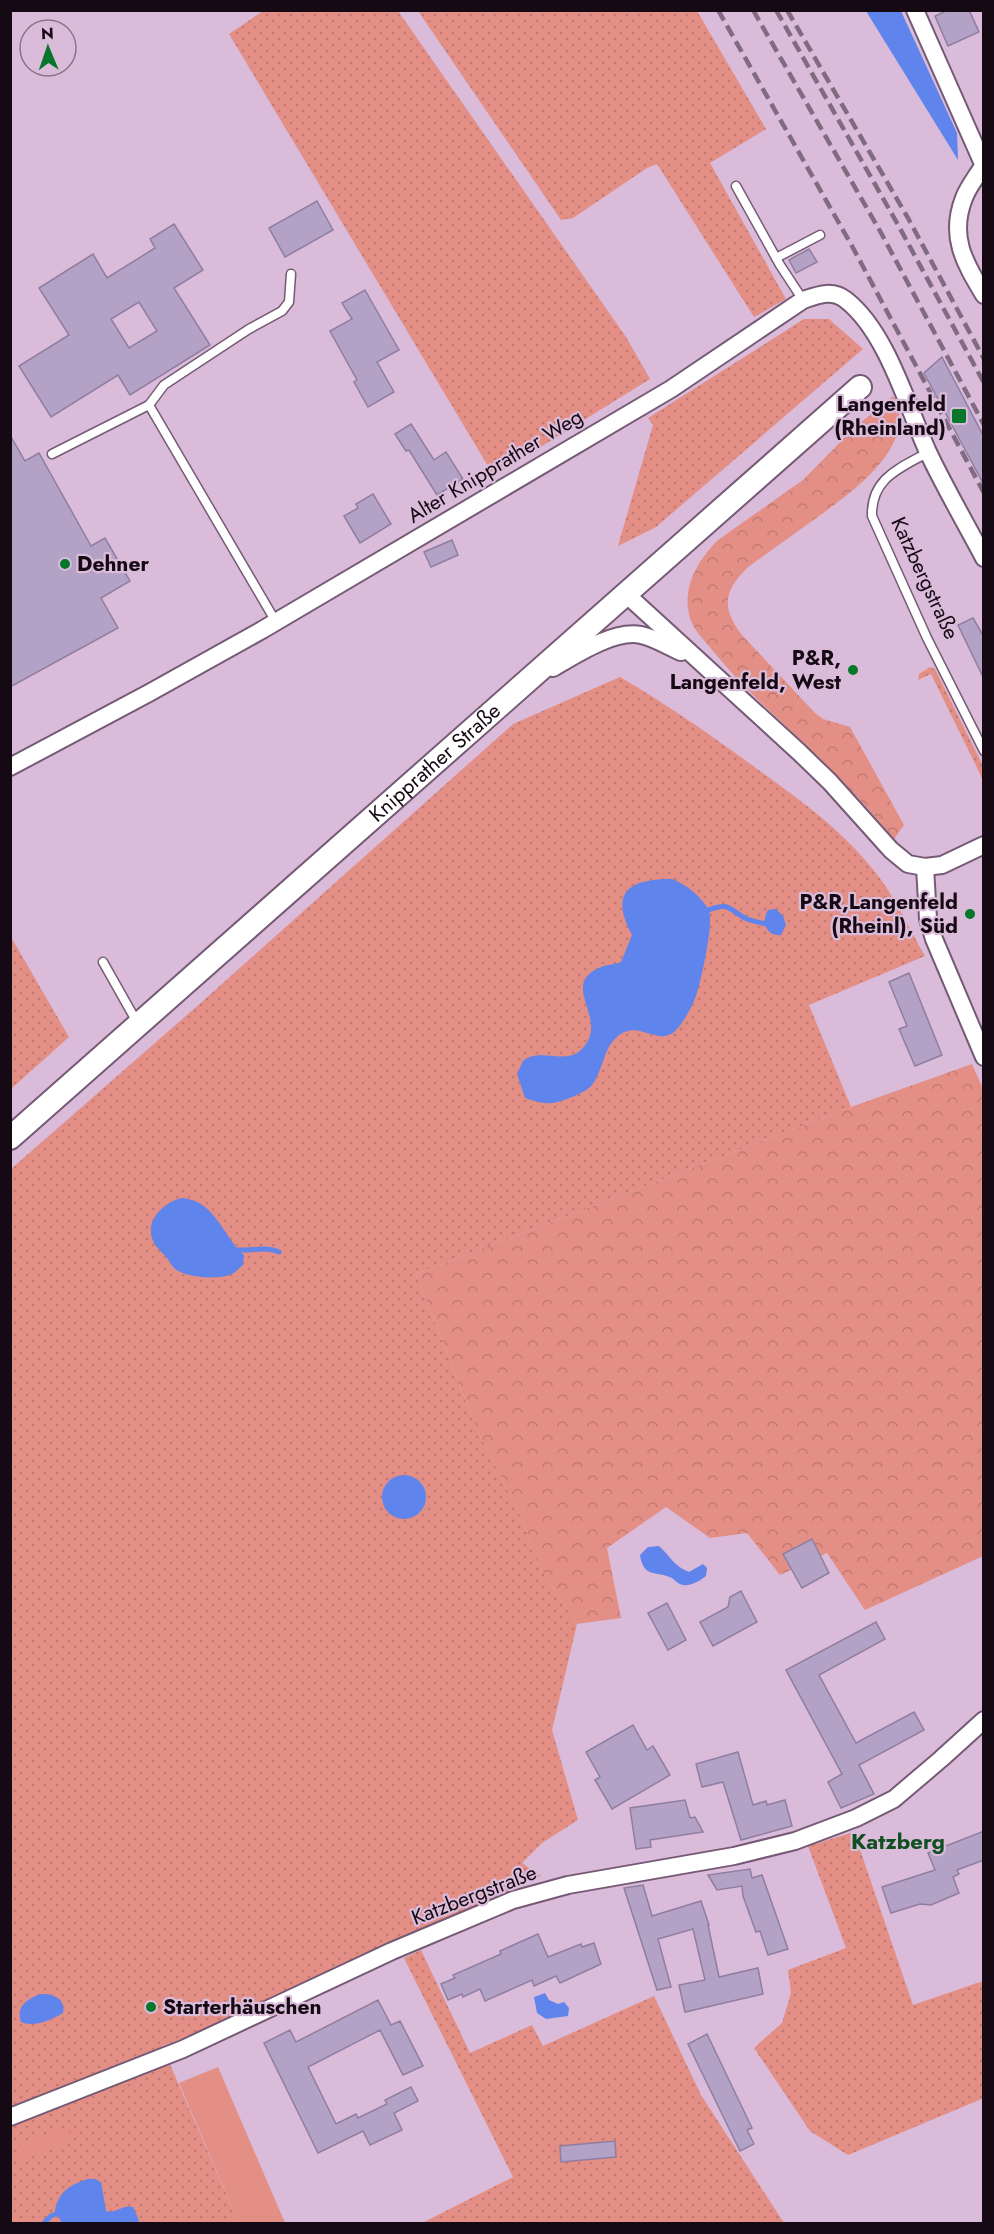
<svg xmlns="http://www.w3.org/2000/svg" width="994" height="2234" font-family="Jost,sans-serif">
	<defs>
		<pattern id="grass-dots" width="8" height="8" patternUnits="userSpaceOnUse" patternTransform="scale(1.5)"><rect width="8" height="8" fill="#e38f85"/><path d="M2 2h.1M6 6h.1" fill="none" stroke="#c27a72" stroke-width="1.8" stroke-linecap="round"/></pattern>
		<pattern id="forest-crowns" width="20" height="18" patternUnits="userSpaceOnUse" patternTransform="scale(1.5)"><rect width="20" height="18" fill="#e38f85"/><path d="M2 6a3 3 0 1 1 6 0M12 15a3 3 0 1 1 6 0" fill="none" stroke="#c27a72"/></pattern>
	</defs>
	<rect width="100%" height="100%" fill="#dabbd9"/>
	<g fill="url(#grass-dots)">
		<polygon points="263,11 398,11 626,337 650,379 494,476 229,34"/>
		<polygon points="418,11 697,11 766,129 710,163 786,299 754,317 657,164 647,168 573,218 561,220"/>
		<polygon points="804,319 829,319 863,349 656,527 618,546 653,425 648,418"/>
		<polygon points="930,667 935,669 983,766 983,780 931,674 918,680 919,674"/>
		<path d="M620,677C668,705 715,738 760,771C803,802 847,834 879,877C897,901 910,930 925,956L809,1005L851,1107L416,1274L476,1427L523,1521L538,1565L577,1624L552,1730L578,1820L542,1843L522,1863L541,1876L217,2026L162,2046L239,2223H11V1169L204,1000L513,724Z"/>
		<polygon points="11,937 69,1037 11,1089 10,1089"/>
		<polygon points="854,1832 913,2005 983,1981 984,2098 848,2155 810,2131 754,2048 782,2023 791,1993 788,1970 846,1948 808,1846"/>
		<polygon points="421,1950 470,2053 532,2025 543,2046 654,1996 701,2095 784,2223 422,2223 513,2177 404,1958"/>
	</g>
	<g fill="url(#forest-crowns)">
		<path d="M893,396C922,448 843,498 808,524C788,538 768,553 748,567C724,591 721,606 741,634L815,713L823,719L850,727L904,825L894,839C872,813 850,788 826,765C788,727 747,693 713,651C706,642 693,630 690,618C681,588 698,560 718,540L803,480L853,429Z"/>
		<polygon points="972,1064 984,1091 983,1556 865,1610 827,1553 780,1575 747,1533 710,1538 666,1507 607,1548 621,1618 577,1624 538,1565 523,1521 476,1427 416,1274 851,1107"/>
	</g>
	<g fill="#e38f85">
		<polygon points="218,2067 285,2223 239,2223 179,2083"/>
		<polygon points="67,2127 73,2142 21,2160 16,2146"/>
	</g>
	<g fill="#5f84eb">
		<polygon points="866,11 901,11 957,133 958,160"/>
		<path d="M672,879C687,885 702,897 709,911C714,923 700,988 694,1001C690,1010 682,1025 674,1032C656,1046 639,1019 618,1036C606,1046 605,1058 599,1072C597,1076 594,1084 590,1087C582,1094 562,1102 552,1103C543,1104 534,1101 525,1098L517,1074L523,1061C539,1047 565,1065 581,1050C612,1020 558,986 599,968C606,964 614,965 621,962L632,935C609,892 629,879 672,879Z"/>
		<path d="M776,909L783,916L786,925L781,935C766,937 761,921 768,910Z"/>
		<path d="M181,1198C216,1200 222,1236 244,1255L243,1265C239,1268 236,1272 232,1274C219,1280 185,1278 174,1268C171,1265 169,1260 166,1257C161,1251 154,1246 152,1238C146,1219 164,1203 181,1198Z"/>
		<circle cx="404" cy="1497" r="22"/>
		<path d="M659,1546C670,1556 675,1567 689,1572L703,1564L707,1568L706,1576C700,1581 688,1588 680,1584C677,1583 675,1580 672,1578C655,1570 644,1579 640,1555L648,1547Z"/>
		<polygon points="545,1993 549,2000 558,2004 564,2002 569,2008 568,2016 546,2019 537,2013 534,1997"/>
		<path d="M40,1994C52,1993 66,1998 63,2013C51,2020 34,2028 21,2022C16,2006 26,2000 40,1994Z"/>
		<path d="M88,2179H95L101,2182L106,2211C116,2214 123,2204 133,2207L138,2218L139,2223H62L55,2211C58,2192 71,2184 88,2179Z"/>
	</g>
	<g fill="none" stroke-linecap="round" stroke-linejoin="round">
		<g stroke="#5f84eb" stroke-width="5">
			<path d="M708,910C728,903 727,907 743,917C749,921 759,922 766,924"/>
			<path d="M238,1250C253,1251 265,1246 279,1252"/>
			<polyline points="43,2224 51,2216 56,2214"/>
		</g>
	</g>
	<g fill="#b3a2c5" stroke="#8f7ea0" stroke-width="1.5" fill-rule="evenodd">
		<polygon points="948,10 969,10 979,32 948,46 935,16"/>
		<polygon points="317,201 333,230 285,257 269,228"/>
		<path d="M174,224L203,270L174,288L210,345L130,395L118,375L51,417L19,366L69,335L39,288L93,254L107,278L155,248L150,239ZM139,302L157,331L129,348L111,319Z"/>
		<polygon points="809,249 817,262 796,273 789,260"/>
		<polygon points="365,290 399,350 377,362 394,392 368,407 354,382 357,380 330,331 352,319 342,303"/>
		<polygon points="942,357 984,437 984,485 924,373"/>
		<polygon points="411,424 434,460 446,452 463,479 437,495 409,450 406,451 395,434"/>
		<polygon points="10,435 25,461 39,453 91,546 105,538 130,581 101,598 118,628 10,687"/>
		<polygon points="373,494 391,524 360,543 344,516 358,508 356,504"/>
		<polygon points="452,540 458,555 431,567 424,552"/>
		<polygon points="973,618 984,637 984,679 958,625"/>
		<polygon points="909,973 942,1055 915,1066 899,1029 907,1026 889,982"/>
		<polygon points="812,1539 829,1573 802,1588 783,1554"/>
		<polygon points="741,1591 757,1622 713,1646 700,1622 728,1607 730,1597"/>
		<polygon points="667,1603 686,1640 668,1650 648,1613"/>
		<polygon points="876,1622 885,1639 819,1675 856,1743 914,1712 924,1730 859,1765 874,1794 841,1808 828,1782 842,1774 786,1670"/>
		<polygon points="633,1725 647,1750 653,1746 670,1775 612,1809 595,1780 600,1777 586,1752"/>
		<polygon points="738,1752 753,1805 766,1801 767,1805 785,1800 792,1826 741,1840 723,1782 702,1787 696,1764"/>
		<polygon points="685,1800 690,1818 695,1817 703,1832 650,1840 651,1847 636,1849 630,1808"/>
		<polygon points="984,1831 984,1860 957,1870 959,1874 953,1877 959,1893 931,1905 920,1904 891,1913 882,1887 935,1870 928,1853"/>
		<polygon points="750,1869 752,1878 762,1875 788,1949 768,1955 760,1931 756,1932 743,1896 742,1886 717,1890 708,1875"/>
		<polygon points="643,1885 652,1916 701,1901 709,1925 708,1925 719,1977 758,1968 763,1994 685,2012 679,1985 705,1980 693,1929 658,1939 671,1987 657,1990 624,1888"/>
		<polygon points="538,1934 548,1957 581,1944 582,1947 594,1943 601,1964 560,1983 556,1976 534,1986 532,1980 485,2001 480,1989 463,1997 462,1994 448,2000 441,1984 455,1978 453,1975 501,1954 500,1951"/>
		<polygon points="378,2000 391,2025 400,2021 423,2066 403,2075 380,2030 308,2067 336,2124 356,2114 358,2118 387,2104 385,2100 411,2087 418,2101 394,2113 402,2130 370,2145 363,2131 318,2153 264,2043 290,2030 296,2042"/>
		<polygon points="707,2034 752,2128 747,2130 754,2144 740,2151 688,2044"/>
		<polygon points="615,2141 616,2157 561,2162 560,2146"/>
	</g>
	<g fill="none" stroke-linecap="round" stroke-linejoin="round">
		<g stroke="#755a75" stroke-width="11">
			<g id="service">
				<polyline points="736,186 780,265 803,300"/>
				<polyline points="776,258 820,235"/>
				<polyline points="149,405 164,385 249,329 282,311 289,302 291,274"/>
				<path d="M929,452C900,468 871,478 872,516L927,638L984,751"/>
				<polyline points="52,454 149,405 276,622"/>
				<polyline points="103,962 138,1024"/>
			</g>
		</g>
		<g stroke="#755a75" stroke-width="20">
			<g id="minor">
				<polyline points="915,10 984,166"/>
				<path d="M983,166C977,176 968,187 964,198C949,236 964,262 984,295"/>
				<polyline points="626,594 799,752 830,782 891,850 908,864 925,867 942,865 984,845"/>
				<path d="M553,668C575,655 615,629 641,635C655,638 669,647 681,652"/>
				<path d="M10,767L149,693L262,630L671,389L803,300C818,295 832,289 846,300C887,332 907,406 928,452C945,488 965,522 984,558"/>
				<polyline points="925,867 928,919 934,939 984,1057"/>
				<polyline points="10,2117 183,2049 392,1951 513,1900 568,1885 734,1856 795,1841 856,1818 894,1799 941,1759 984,1720"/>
			</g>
		</g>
		<g stroke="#755a75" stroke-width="26">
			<g id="secondary">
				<path id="s1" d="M10,1138L860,387"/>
			</g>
		</g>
		<use href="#service" stroke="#fff" stroke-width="8"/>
		<use href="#minor" stroke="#fff" stroke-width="16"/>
		<use href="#secondary" stroke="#fff" stroke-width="22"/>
		<g stroke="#816b80" stroke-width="4.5" stroke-dasharray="12 6" stroke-linecap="butt">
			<polyline points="718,10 852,246 984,493"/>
			<polyline points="753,10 880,231 984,425"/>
			<polyline points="776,10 897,223 984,383"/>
			<polyline points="787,10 908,218 984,359"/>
		</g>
	</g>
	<g fill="#06762a" stroke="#dabbd9" stroke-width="2">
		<rect x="951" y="408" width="16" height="16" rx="3"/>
		<circle cx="65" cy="564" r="6"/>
		<circle cx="853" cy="670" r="6"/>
		<circle cx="970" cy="914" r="6"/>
		<circle cx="151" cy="2007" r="6"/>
	</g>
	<g text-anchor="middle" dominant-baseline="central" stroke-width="4.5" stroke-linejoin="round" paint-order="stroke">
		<g font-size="21" font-weight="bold" fill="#150a14" stroke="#dabbd9" text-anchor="end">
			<text x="946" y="404">Langenfeld<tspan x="946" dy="24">(Rheinland)</tspan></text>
			<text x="77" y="564" text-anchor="start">Dehner</text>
			<text x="841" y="658">P&amp;R,<tspan x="841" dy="24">Langenfeld, West</tspan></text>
			<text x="958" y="902">P&amp;R,Langenfeld<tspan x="958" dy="24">(Rheinl), Süd</tspan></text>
			<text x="163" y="2007" text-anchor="start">Starterhäuschen</text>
		</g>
		<g font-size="21" fill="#150a14" stroke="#dabbd9">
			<text transform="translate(495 466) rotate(-31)">Alter Knipprather Weg</text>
			<text transform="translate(925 578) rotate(65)">Katzbergstraße</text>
			<text stroke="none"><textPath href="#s1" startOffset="567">Knipprather Straße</textPath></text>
			<text transform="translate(474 1895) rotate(-21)">Katzbergstraße</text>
		</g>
		<g font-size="22" font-weight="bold" fill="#104f1f" stroke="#dabbd9">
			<text x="898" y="1841">Katzberg</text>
		</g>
	</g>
	<rect width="994" height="2234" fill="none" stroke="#150a14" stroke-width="24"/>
	<g transform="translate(48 48) rotate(358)"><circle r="28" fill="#dabbd9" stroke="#8b748a" stroke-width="1.5"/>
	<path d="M0-4.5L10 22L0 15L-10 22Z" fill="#06762a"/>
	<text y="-9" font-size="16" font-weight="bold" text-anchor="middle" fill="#150a14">N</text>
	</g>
</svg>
